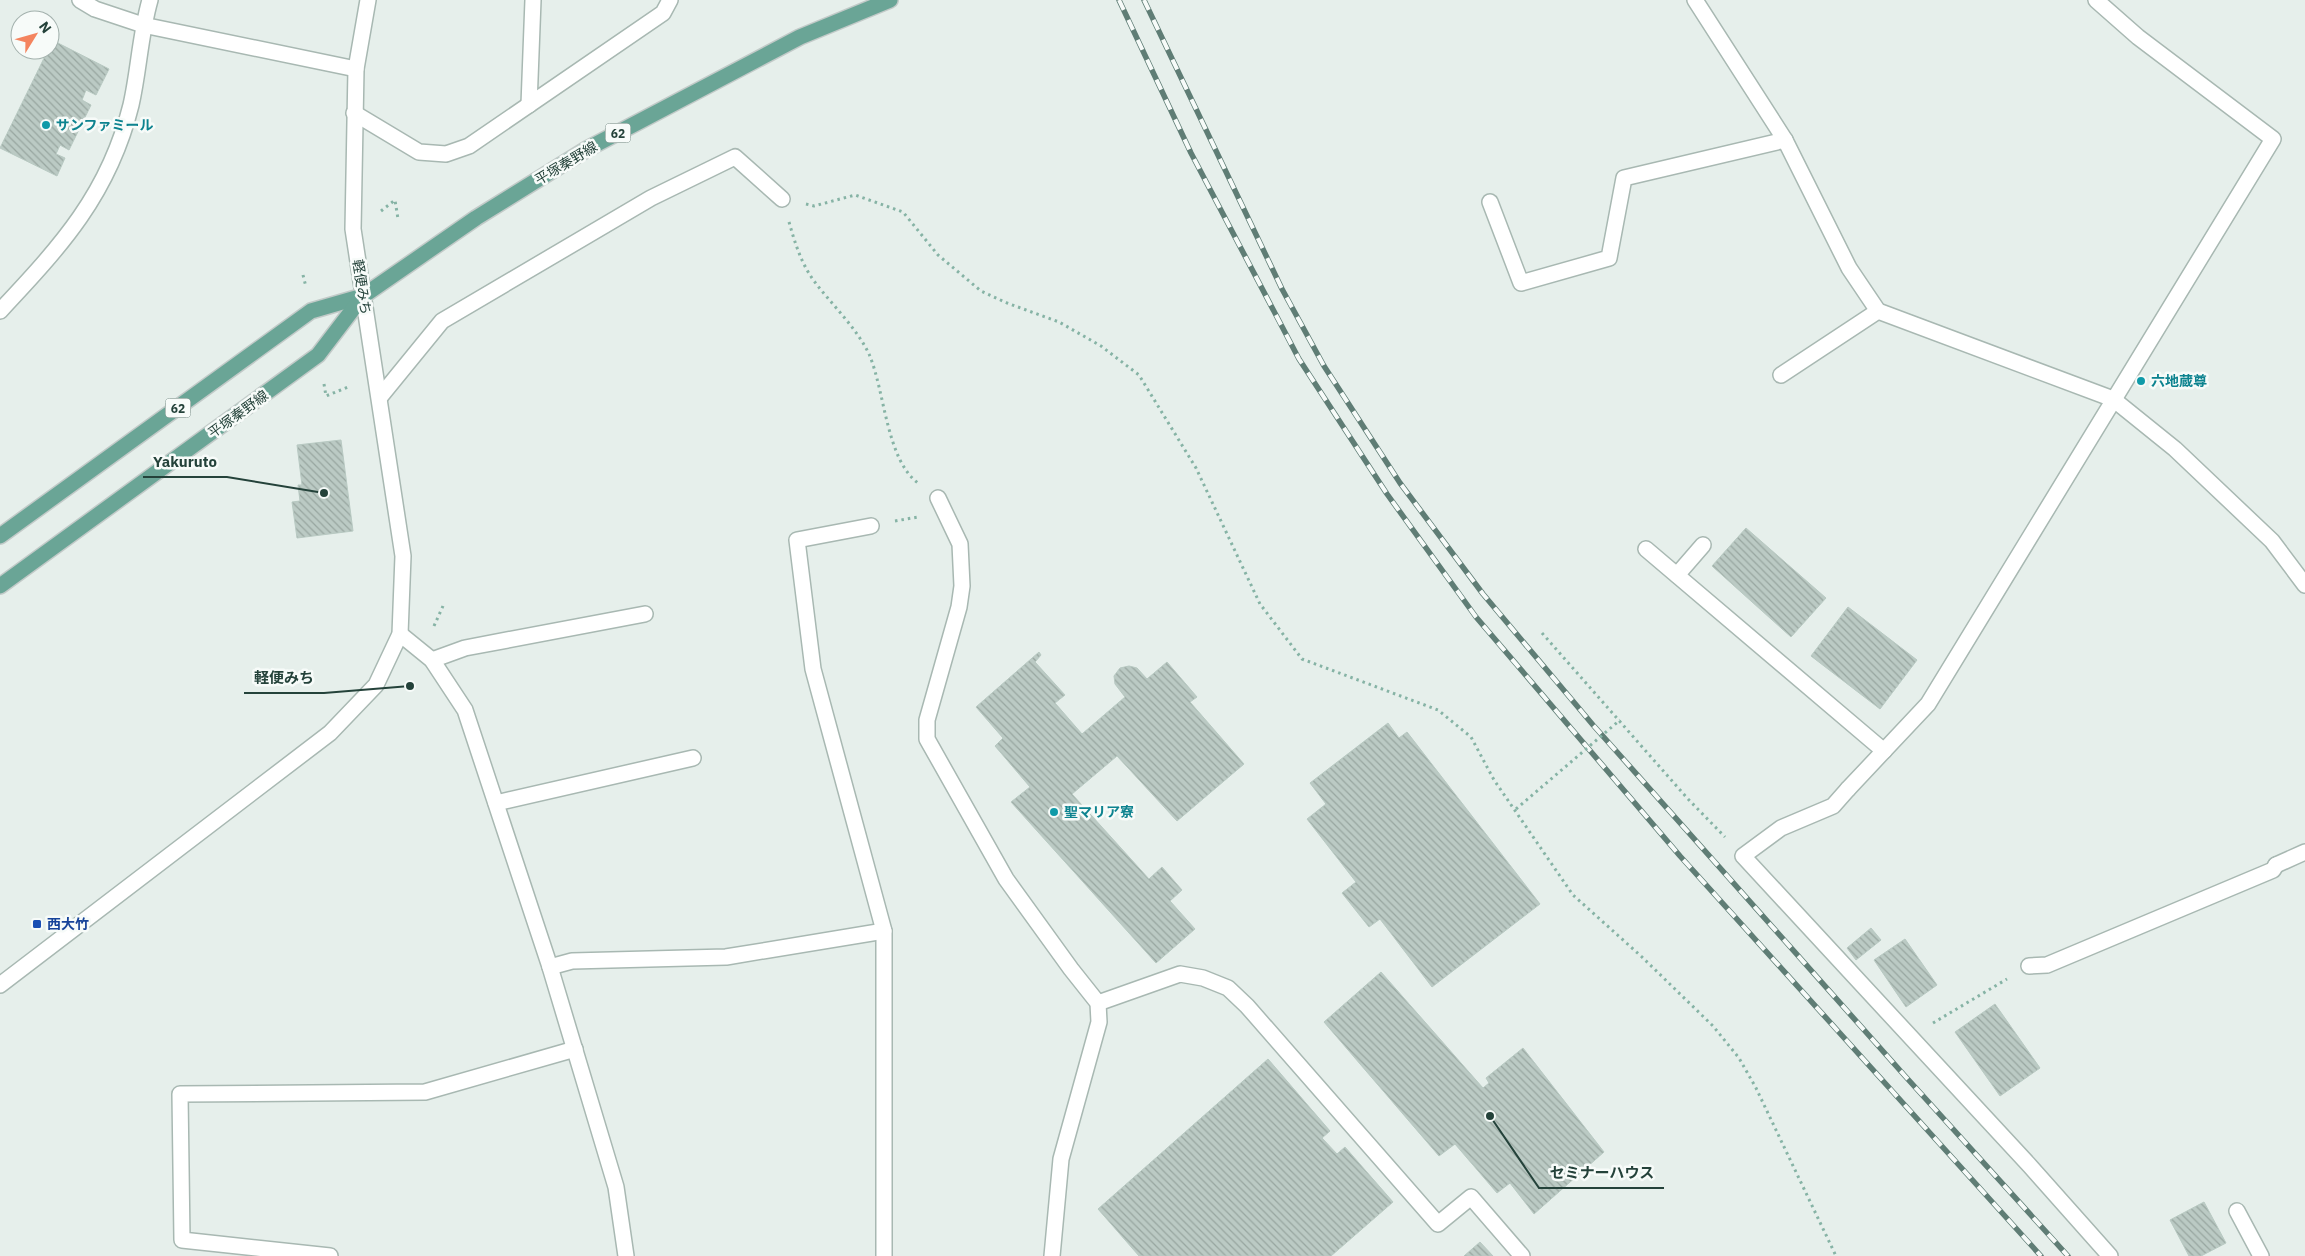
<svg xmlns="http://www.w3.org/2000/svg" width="2305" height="1256" font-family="'IBM Plex Sans','Noto Sans JP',sans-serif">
	<defs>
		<pattern id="building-back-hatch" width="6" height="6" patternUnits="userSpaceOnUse" patternTransform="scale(1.25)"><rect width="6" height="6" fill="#bbcac4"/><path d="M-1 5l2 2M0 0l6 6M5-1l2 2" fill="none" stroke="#98a6a0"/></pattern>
	</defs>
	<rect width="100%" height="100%" fill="#e6efeb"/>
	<g fill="url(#building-back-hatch)" stroke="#b8c9c2">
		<polygon points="52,40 109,69 96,95 86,90 82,100 91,105 69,150 60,145 56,154 65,158 57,176 0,148 48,50 50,50"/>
		<polygon points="341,440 353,531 297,538 292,502 300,501 298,485 302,485 297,445"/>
		<polygon points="1746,528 1826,598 1791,637 1712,566"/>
		<polygon points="1848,607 1917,660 1880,709 1811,656"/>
		<polygon points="1039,652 1041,655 1035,662 1065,695 1055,703 1082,734 1125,697 1115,684 1114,676 1120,668 1129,666 1137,668 1147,679 1167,662 1197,697 1190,702 1244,764 1177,821 1117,756 1072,794 1149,879 1162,867 1182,890 1170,901 1195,929 1156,963 1011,802 1030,787 995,746 1003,738 976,707"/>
		<polygon points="1388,723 1399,738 1407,732 1540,904 1432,987 1380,919 1369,927 1342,893 1356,882 1307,819 1326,804 1310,783"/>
		<polygon points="1871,928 1881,940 1856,960 1847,948"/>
		<polygon points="1905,939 1937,985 1906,1007 1874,960"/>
		<polygon points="1381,972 1483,1088 1489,1083 1486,1078 1523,1048 1604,1152 1534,1214 1510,1183 1497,1193 1455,1144 1439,1156 1324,1022"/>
		<polygon points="1995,1004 2040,1068 2000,1096 1955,1032"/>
		<polygon points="1268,1059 1330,1131 1322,1138 1337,1154 1345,1147 1393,1202 1331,1256 1139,1256 1098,1209"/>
		<polygon points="2204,1202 2226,1243 2201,1256 2189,1256 2170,1220"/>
		<polygon points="1480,1242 1493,1256 1464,1256"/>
	</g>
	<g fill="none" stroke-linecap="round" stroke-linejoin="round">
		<g stroke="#a8b8b2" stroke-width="18">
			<g id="service">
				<polyline points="529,105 533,0"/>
				<polyline points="1490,202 1521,283 1609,258 1624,178 1785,140"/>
				<polyline points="1781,375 1878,311"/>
				<polyline points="1677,575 1703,545"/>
				<polyline points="432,660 465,648 645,614"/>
				<polyline points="1848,789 1928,704 2273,139 2138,37 2096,0"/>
				<polyline points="496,803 693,758"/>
				<polyline points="2029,966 2047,965 2273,870 2276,865"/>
				<polyline points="1098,1003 1180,974 1203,978 1228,988 1247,1006 1438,1224 1471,1197 1522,1256"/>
				<polyline points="2237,1211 2261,1256"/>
				<polyline points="330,1256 182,1240 180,1094 425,1092 575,1049"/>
			</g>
		</g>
		<g stroke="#a8b8b2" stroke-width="18">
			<g id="minor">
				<polyline points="1695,0 1785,140 1849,268 1878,311 2113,399 2175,449 2272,541 2305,585"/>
				<polyline points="354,113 419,152 446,154 469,146 663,13 670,0"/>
				<path d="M0,311C61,246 109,194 131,105C139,70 140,35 150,0"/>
				<polyline points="380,397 442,321 651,198 735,157 782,199"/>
				<polyline points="938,498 960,544 962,586 959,607 927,720 927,739 1006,879 1071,969 1098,1003 1099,1022 1061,1159 1052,1256"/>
				<polyline points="871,526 797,540 813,669 884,931 884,1256"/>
				<polyline points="1646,549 1884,751"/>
				<polyline points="1848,789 1833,806 1781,828 1743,856 2030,1166 2110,1256"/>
				<polyline points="2276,865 2305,852"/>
				<polyline points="550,967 572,961 726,957 884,931"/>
			</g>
		</g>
		<g stroke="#a8b8b2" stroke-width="18">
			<g id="tertiary">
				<polyline points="80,0 95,9 143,25 356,69"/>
				<polyline points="400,634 432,660 465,710 550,967 616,1187 626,1256"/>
				<polyline points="0,985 330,733 376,685 400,634 403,556 353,229 356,69 368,0"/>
			</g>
		</g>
		<g stroke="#c2cac8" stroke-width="18">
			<g id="primary">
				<polyline points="0,536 311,311 363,296"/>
				<polyline points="0,586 318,355 363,296 476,218 587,149 800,37 890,0"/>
			</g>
		</g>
		<g stroke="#86b3a5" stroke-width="3" stroke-dasharray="2.5 4" stroke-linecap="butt">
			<polyline points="806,204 814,206 855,195 903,212 938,255 981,291 1007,303 1059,322 1101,346 1139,375 1196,468 1260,604 1302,659 1438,710 1471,737 1494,780 1573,895 1642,957 1713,1026 1739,1058 1756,1088 1836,1256"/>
			<polyline points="381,211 395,200 398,219"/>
			<path d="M789,222C795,243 801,263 814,281C832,305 856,327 869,354C885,391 886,459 918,483"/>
			<polyline points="303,275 306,287"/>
			<polyline points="324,384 326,396 348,387"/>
			<polyline points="895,521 918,517"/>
			<polyline points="434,626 443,606"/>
			<polyline points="1542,633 1688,799 1725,837"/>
			<polyline points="1933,1023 2007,979"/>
		</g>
		<use href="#service" stroke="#fff" stroke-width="15"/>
		<use href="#minor" stroke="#fff" stroke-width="15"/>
		<use href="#tertiary" stroke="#fff" stroke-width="15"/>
		<use href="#primary" stroke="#6aa596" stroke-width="15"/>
		<g stroke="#5f7d75" stroke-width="5.5">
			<g id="rail">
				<polyline points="1119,0 1191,153 1299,359 1387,494 1476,617 1680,856 2041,1256"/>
				<polyline points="1144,0 1282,289 1324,366 1400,483 1483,594 1593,725 1905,1076 2068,1256"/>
			</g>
		</g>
		<use href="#rail" stroke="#f7fbf9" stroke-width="4" stroke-dasharray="11" stroke-linecap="butt"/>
		<polyline stroke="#86b3a5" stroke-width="3" stroke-dasharray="2.5 4" stroke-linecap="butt" points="1516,809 1620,720"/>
	</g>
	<g fill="#0f9aa8" stroke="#f7fbf9" stroke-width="2">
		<circle cx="46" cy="125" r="5"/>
		<circle cx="2141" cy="381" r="5"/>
		<circle cx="1054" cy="812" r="5"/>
	</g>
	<rect fill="#1a4fb4" stroke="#f7fbf9" stroke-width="2" x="32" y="919" width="10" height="10" rx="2.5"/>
	<g text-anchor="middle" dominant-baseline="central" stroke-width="5" stroke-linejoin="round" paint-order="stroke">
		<g fill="#f7fbf9" stroke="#637a73" stroke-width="1">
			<rect x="605.5" y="123.5" width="25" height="19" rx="4"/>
			<rect x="165.5" y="398.5" width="25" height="19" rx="4"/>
		</g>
		<g font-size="12" font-weight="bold" fill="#24423a">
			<text x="618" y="133">62</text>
			<text x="178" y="408">62</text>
		</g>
		<g font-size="14" font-weight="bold" fill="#0d838f" stroke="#f7fbf9" text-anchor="start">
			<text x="56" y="125">サンファミール</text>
			<text x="2151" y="381">六地蔵尊</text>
			<text x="1064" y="812">聖マリア寮</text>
		</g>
		<g font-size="14" fill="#24423a" stroke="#f7fbf9">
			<text transform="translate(566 163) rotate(-31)">平塚秦野線</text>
			<text transform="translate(362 287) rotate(81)">軽便みち</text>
			<text transform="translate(238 414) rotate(-36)">平塚秦野線</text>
		</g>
		<g font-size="14" font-weight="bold" fill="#164399" stroke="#f7fbf9" text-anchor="start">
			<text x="47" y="924">西大竹</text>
		</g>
	</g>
	<path fill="none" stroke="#24423a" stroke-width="2" d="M324 493L227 477H143M410 686L324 693H244M1490 1116L1539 1188H1664"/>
	<g fill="#24423a" stroke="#f7fbf9" stroke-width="2">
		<circle cx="324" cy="493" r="5"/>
		<circle cx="410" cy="686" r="5"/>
		<circle cx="1490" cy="1116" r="5"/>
	</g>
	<g font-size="15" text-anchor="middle" font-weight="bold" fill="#24423a" stroke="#f7fbf9" stroke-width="5" stroke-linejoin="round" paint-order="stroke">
		<text x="185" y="467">Yakuruto</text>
		<text x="284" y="683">軽便みち</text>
		<text x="1602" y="1178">セミナーハウス</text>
	</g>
	<g transform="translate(35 35) rotate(53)"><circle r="24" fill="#f7fbf9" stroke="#a3b1ad"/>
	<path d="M0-4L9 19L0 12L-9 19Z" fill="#f4845f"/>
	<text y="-8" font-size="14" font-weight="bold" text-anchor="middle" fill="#24423a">N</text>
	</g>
</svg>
